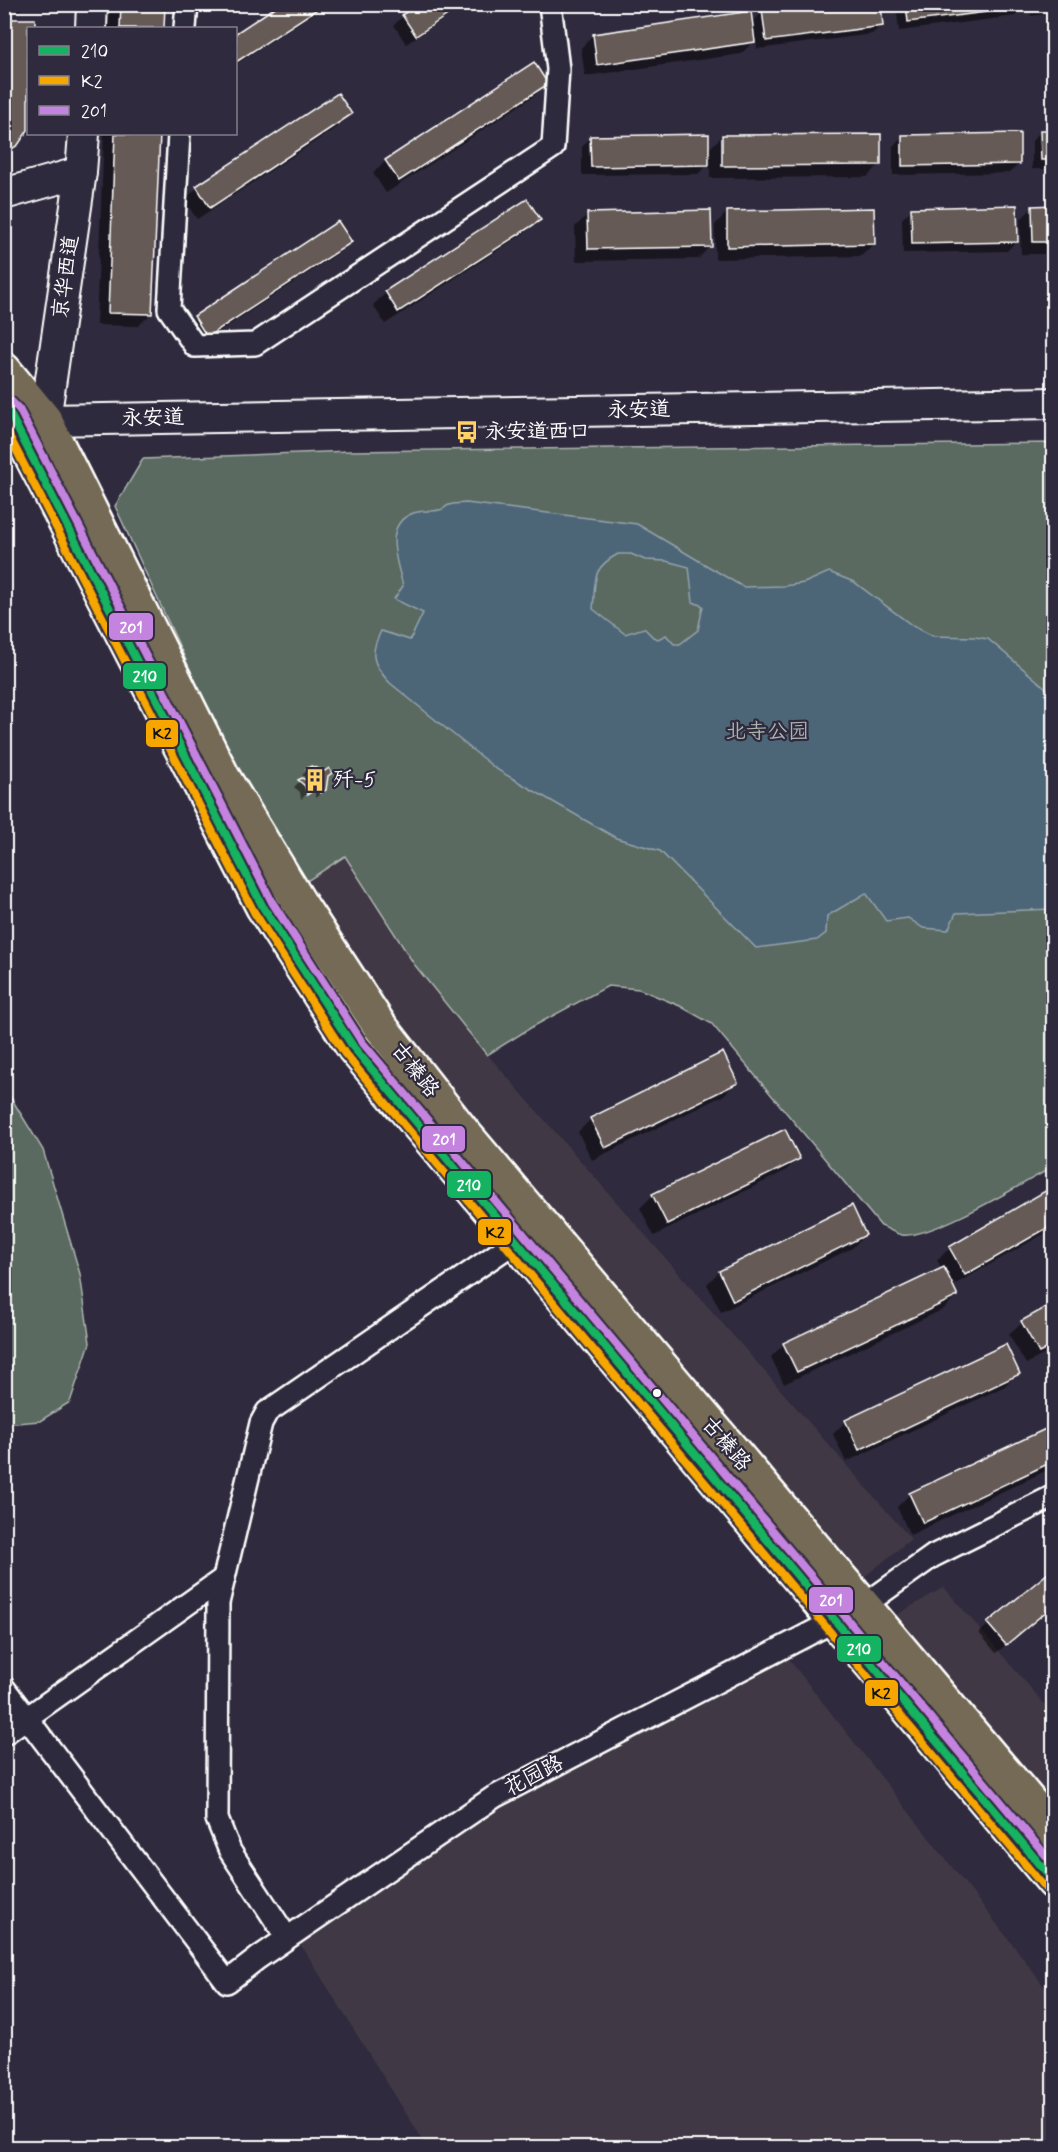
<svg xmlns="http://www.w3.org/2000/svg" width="1058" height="2152" font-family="Mynerve,'LXGW WenKai TC',sans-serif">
	<rect width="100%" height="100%" fill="#2f2a3d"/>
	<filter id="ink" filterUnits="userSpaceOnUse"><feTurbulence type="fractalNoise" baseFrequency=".0167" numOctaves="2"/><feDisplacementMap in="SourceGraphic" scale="12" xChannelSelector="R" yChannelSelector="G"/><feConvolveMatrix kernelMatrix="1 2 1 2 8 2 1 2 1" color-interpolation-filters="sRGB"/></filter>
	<g filter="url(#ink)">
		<g fill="#403844">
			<polygon points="345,856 414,964 467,1031 911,1539 862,1579 467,1116 372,996 301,885"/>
			<polygon points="944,1587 1053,1714 1053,1803 895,1616"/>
			<polygon points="777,1644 1018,1951 1053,1999 1053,2147 427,2147 288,1924 486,1792"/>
		</g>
		<g fill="#5a6a61" stroke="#acb4b0" stroke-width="1.5">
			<path d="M1053,443V1167C1023,1183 932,1239 902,1235C895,1234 887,1228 881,1226L712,1024L680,1006L639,989L608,986L532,1027L487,1055L414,964L345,856L301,885L245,789L115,506L143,459L351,451Z"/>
			<polygon points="5,1088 43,1150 80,1274 90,1343 70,1402 40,1421 5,1424"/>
		</g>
		<path fill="#4d6677" stroke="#94a3ad" stroke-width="1.5" fill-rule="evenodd" d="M466,503L637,524L743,587L784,586L804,583L829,572L854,582L913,626L933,636L975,637L988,639L1053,694V909L956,913L948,930L923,928L908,918L886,921L866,893L827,916L826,933L817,940L756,948L660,851L616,838L496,769L390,683C372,664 369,654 381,631L410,640L423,613L394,599L403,586C398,564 382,526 411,514C420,510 430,512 439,510C446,509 442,509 447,506C452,503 460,504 466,503ZM618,554H631L645,560L666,561L689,567L693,602L703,606L698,630L680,644H674L666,635L658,639L653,637L644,628L625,634L593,609C596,581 590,569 618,554Z"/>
		<g fill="#0007">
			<polygon points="4,4 25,4 20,10 4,9"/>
			<polygon points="109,4 164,4 163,28 108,28"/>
			<polygon points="283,4 328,4 236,64 236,35"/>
			<polygon points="421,4 467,4 406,44 394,25 403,16"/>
			<polygon points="896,4 1024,4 1024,6 1015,16 899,31"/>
			<polygon points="1030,4 1054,4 1054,13 1031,16"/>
			<polygon points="763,11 882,25 872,34 757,49 756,39 741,54 585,76 581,48 593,35 755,35 754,21"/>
			<polygon points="4,20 34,21 33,28 28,28 28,126 25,134 4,156"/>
			<polygon points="546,84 534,96 386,193 373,173 386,161"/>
			<polygon points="338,95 350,114 337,127 197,219 184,200 197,188"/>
			<polygon points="1041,131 1054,131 1054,169 1032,169 1032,141"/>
			<polygon points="104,134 158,134 151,314 138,326 96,325"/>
			<polygon points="722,136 880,164 867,177 710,178 710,162 698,174 582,175 582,147 591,137 707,151"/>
			<polygon points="902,137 1019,164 1009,173 893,175 893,146"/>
			<polygon points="527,201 539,220 526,232 385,324 373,305 386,293"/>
			<polygon points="1033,207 1054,207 1054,254 1021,254 1020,220"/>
			<polygon points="912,209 1016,241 1007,251 903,253 902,219"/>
			<polygon points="727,212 874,244 861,256 715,259 715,225"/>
			<polygon points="588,214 710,246 698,259 576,261 575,227"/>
			<polygon points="337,223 350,242 337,254 194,348 182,329 195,317"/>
			<polygon points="312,767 327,777 325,790 315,798 315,784 310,788 309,792 301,799 300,792 294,787 302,779 308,783 312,781 302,775"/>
			<polygon points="736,1082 724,1095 592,1160 578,1132 591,1119"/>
			<polygon points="798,1159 785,1171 654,1236 640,1208 653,1195"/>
			<polygon points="1054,1188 1054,1228 952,1286 956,1296 944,1309 784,1384 771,1357 784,1344 942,1269 937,1260 950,1248"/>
			<polygon points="865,1235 852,1248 721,1312 707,1284 719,1272"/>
			<polygon points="1054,1305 1054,1349 1026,1364 1009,1335 1022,1323"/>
			<polygon points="1005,1346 1018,1373 1005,1386 846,1462 833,1434 845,1422"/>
			<polygon points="1054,1427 1054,1467 910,1535 897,1507 910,1494"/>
			<polygon points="1054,1605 996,1653 979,1633 989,1624"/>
		</g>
		<g fill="#665a56" stroke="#fff" stroke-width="1.5">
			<polygon points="121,4 165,4 164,28 120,28"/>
			<polygon points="280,4 325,4 236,62 236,33"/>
			<polygon points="418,4 464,4 416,36 402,15"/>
			<polygon points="804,4 881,4 883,26 766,41 762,10"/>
			<polygon points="906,4 1026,4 1026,7 908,22"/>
			<polygon points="751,11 755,42 597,65 593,34"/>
			<polygon points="4,19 35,19 35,28 28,28 28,130 18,145 4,154"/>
			<polygon points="534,62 548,84 399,181 385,160"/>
			<polygon points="338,93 352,114 210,208 196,186"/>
			<polygon points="1040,130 1054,130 1054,160 1041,160"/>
			<polygon points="1020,133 1020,164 902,166 902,135"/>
			<polygon points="115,134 160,134 152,314 108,313"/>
			<polygon points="709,134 709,165 591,167 590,136"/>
			<polygon points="881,134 881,165 722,166 722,135"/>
			<polygon points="527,199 541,220 398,312 385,291"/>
			<polygon points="1017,205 1018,242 912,244 911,208"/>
			<polygon points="1054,205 1054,242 1033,242 1032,206"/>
			<polygon points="874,208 875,244 727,247 727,211"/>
			<polygon points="711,210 712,247 588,249 587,213"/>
			<polygon points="338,221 352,242 207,337 194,316"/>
			<polygon points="311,766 325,771 329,768 332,773 328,776 326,790 320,793 321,780 311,786 311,792 307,795 305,786 298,780 302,778 308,781 318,775 306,769"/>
			<polygon points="723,1052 738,1083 605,1148 590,1118"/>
			<polygon points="785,1129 800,1159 667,1224 652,1194"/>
			<polygon points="1054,1186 1054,1224 965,1275 949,1247"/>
			<polygon points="852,1205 866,1235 733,1301 719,1271"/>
			<polygon points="944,1267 958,1296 797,1372 783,1343"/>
			<polygon points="1054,1303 1054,1345 1039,1353 1021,1321"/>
			<polygon points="1006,1344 1020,1374 859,1450 845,1420"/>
			<polygon points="1054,1425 1054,1461 923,1523 909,1493"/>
			<polygon points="1054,1568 1054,1605 1006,1645 987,1623"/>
		</g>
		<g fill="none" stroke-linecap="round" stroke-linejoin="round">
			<g stroke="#fff" stroke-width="26">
				<g id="minor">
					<polyline points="185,28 187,4"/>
					<polyline points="179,134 169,309 195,346 255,344 553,147 558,69 550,4"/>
					<polyline points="4,1688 227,1982 258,1958 494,1797 863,1606 933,1556 1054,1496"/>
					<polyline points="4,1734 224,1578"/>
					<polyline points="287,1938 230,1851 217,1819 218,1603 261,1423 267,1412 525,1235"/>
				</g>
			</g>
			<g stroke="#fff" stroke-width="34">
				<g id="secondary">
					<polyline points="91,28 92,4"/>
					<polyline points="4,194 81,172"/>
					<polyline points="22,416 45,420 1054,403"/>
					<polyline points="45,420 81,172 84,134"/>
				</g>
			</g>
			<g stroke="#fff" stroke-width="38">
				<g id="primary">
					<polyline points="4,370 45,420 223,777 300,904 379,1025 462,1131 1054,1831"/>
					<polyline points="4,408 10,414 263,907 354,1048 1054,1882"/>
				</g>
			</g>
			<use href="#minor" stroke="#2f2a3d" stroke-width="21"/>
			<use href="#secondary" stroke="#2f2a3d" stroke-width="30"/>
			<use href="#primary" stroke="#756b55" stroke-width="33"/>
			<g stroke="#2f2a3d" stroke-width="12">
				<polyline id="bus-1" points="4,408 10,414 263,907 354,1048 1054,1881"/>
			</g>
			<g stroke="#2f2a3d" stroke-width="12">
				<polyline id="bus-2" points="4,426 254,912 345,1054 1046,1889"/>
			</g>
			<g stroke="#2f2a3d" stroke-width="12">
				<polyline id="bus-3" points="11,401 19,409 272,902 362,1042 1054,1865"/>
			</g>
			<use href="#bus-1" stroke="#13b361" stroke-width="8"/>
			<use href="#bus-2" stroke="#f7a600" stroke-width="8"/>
			<use href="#bus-3" stroke="#c483df" stroke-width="8"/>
		</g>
	</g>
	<defs>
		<g id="bus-bare" transform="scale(1.8)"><path d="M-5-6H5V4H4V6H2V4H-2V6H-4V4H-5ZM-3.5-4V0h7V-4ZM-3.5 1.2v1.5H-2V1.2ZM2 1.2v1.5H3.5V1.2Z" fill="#ffd166" stroke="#2f2a3d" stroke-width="2.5" paint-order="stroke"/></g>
		<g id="building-bare" transform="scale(1.8)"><path d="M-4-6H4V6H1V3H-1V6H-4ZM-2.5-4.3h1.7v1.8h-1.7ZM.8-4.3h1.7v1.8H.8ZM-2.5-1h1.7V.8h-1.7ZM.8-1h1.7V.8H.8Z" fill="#ffd166" stroke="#2f2a3d" stroke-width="2.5" paint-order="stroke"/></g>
	</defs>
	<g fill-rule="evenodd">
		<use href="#bus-bare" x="467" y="432"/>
		<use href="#building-bare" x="315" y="780"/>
	</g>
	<circle fill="#fff" stroke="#2f2a3d" stroke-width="2" cx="657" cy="1393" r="5"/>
	<g text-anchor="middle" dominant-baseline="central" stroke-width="4.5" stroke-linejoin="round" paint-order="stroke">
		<g font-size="21" fill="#fff" stroke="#2f2a3d">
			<text transform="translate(66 277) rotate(-82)">京华西道</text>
			<text transform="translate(639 410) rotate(-1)">永安道</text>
			<text transform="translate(153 418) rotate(-1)">永安道</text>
			<text transform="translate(415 1070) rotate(52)">古榛路</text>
			<text transform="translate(726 1444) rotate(50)">古榛路</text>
			<text transform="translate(534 1776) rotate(-27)">花园路</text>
		</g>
		<g font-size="21" fill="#fff" stroke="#2f2a3d" text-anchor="start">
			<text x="485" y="432">永安道西口</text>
			<text x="333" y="780">歼-5</text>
		</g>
		<g font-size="21" fill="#acb4b0" stroke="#2f2a3d">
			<text x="767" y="732">北寺公园</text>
		</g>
	</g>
	<g stroke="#2f2a3d" stroke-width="2">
		<rect x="108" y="612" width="46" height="29" rx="6" fill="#c483df"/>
		<rect x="122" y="662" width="45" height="28" rx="6" fill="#13b361"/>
		<rect x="145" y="719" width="34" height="29" rx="6" fill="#f7a600"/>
		<rect x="421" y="1125" width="45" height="28" rx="6" fill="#c483df"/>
		<rect x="446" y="1170" width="46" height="29" rx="6" fill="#13b361"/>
		<rect x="477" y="1218" width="35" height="28" rx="6" fill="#f7a600"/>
		<rect x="808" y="1586" width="46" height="28" rx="6" fill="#c483df"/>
		<rect x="836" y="1635" width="46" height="28" rx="6" fill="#13b361"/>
		<rect x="864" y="1679" width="35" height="28" rx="6" fill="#f7a600"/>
	</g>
	<g font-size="16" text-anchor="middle" font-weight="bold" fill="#fff">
		<text x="131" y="633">201</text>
		<text x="145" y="682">210</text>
		<text x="444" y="1145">201</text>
		<text x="469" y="1191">210</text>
		<text x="831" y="1606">201</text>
		<text x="859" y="1655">210</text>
	</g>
	<g font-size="16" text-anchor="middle" font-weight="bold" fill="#111">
		<text x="162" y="739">K2</text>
		<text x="495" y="1238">K2</text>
		<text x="881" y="1699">K2</text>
	</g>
	<rect width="1058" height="2152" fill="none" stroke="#2f2a3d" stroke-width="24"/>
	<rect x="12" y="12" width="1034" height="2128" fill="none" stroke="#fff" stroke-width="2" filter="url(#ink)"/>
	<rect x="27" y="27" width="210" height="108" fill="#2f2a3d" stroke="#827f8b" stroke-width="1.5"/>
	<rect x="39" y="46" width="30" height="9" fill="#13b361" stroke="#827f8b" stroke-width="1.5"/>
	<text x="81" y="57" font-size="18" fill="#ffffff">210</text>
	<rect x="39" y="76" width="30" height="9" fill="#f7a600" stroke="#827f8b" stroke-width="1.5"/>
	<text x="81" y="87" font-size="18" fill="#ffffff">K2</text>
	<rect x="39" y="106" width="30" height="9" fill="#c483df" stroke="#827f8b" stroke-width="1.5"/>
	<text x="81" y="117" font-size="18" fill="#ffffff">201</text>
</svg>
